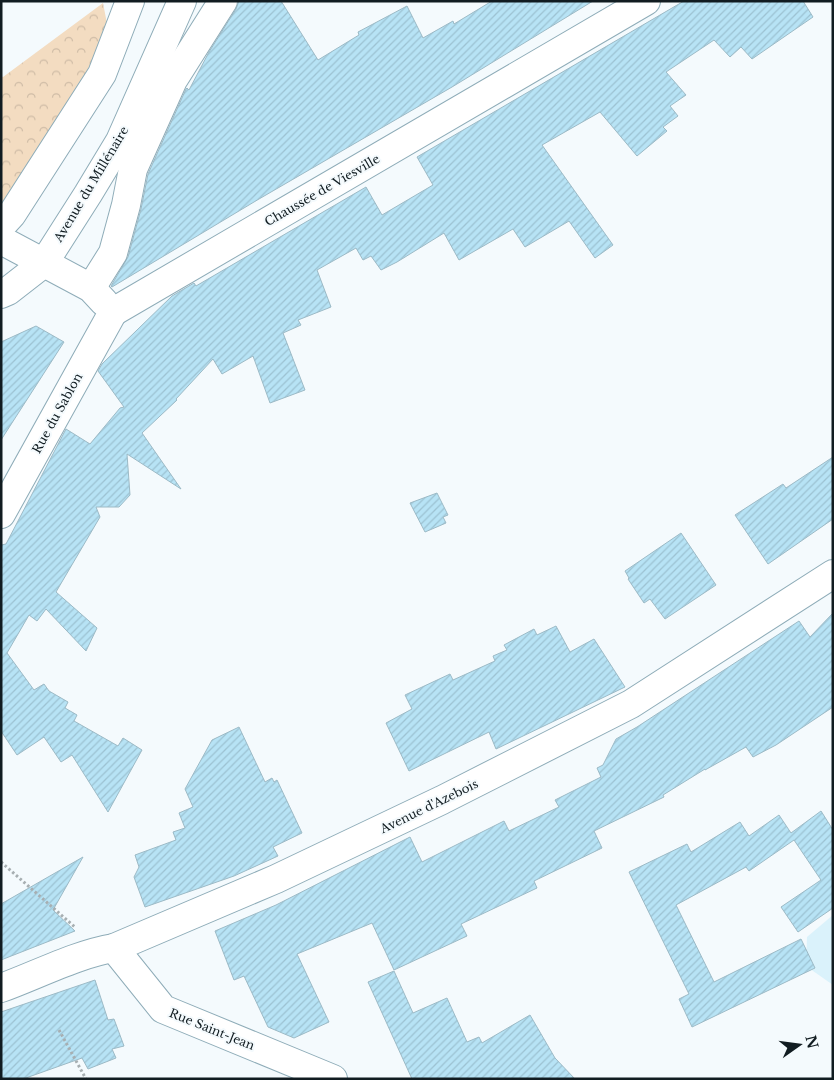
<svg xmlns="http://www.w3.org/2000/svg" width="834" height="1080" font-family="'Libre Baskerville',serif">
	<defs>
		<pattern id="forest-crowns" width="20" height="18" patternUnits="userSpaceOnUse" patternTransform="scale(1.25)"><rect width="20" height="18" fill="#f3dcc1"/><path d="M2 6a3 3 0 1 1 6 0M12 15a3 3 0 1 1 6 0" fill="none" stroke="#cfbca6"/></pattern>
		<pattern id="building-hatch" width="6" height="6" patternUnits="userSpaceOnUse" patternTransform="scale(1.25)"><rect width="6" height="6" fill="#b7e3f5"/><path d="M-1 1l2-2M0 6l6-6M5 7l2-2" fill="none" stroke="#9cc2d2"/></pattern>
	</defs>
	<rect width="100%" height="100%" fill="#f4fafd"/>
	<polygon fill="#daf2fb" points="833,915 833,985 806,966 807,937"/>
	<polygon fill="url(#forest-crowns)" points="103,3 112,49 1,226 1,76 3,77"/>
	<g fill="url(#building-hatch)" stroke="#9cbac6">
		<polygon points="239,1 281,1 318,60 359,35 358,32 407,6 423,38 453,21 454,24 492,1 593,1 452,87 259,199 112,287 111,286 128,257 141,209 148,174 186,89 187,88 189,90 209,52 236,9"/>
		<polygon points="684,1 803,1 813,17 752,59 741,47 730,57 714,40 666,72 686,95 670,106 678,116 663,127 667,131 637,156 600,112 542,145 613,245 595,258 569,221 525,247 513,229 459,260 444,233 397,262 381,270 371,256 363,260 356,248 317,270 331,307 298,320 301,325 283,333 305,390 270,403 253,356 222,374 213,359 176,399 177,400 142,433 181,489 127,454 130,495 119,507 96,507 100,517 56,592 97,628 86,651 46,609 37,621 29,615 7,653 34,690 44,684 49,691 68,702 65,708 77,715 74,721 118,746 123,738 142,750 108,812 72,755 61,762 44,737 17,755 1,731 1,545 6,544 66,429 90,444 120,408 124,407 98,371 102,364 172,296 194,283 196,286 366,187 382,215 433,185 417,157"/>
		<polygon points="36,326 64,342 1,440 1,342"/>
		<polygon points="833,457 833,519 768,564 735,515 783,484 786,488"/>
		<polygon points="437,493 448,515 443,517 446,523 425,532 410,503"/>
		<polygon points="681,533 716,585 665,619 650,599 644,603 628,579 629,578 625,571"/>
		<polygon points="833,613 833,707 776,745 753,757 746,747 705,770 705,769 663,795 664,797 594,831 602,848 534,881 537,888 461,924 467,936 394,970 372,923 297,954 329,1022 294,1038 268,1027 244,976 234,980 215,931 276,905 410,837 422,862 504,821 509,831 559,807 555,800 601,777 597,768 603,765 616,739 637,727 799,621 810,637"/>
		<polygon points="556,626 570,652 594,639 625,687 496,749 489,732 409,771 386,723 412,709 405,695 450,674 453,680 495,661 493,656 507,650 504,645 534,629 537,635"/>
		<polygon points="239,727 265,782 272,778 274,782 277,780 302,833 273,847 278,856 234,876 145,907 134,877 139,867 135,855 176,840 173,832 185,828 179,813 193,807 185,789 212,740"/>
		<polygon points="821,811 833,830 833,908 798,932 781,907 821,880 794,840 749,871 746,867 676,905 714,982 801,939 815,968 692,1027 679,999 689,994 629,872 687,844 691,852 740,822 749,836 779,815 791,833"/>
		<polygon points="83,857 53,910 75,931 1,960 1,904"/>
		<polygon points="394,971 413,1013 447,998 467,1042 479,1037 482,1043 530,1015 555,1058 575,1079 412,1079 368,982"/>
		<polygon points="95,980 108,1020 114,1019 124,1046 112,1049 116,1058 88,1069 82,1058 23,1079 1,1079 1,1012"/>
	</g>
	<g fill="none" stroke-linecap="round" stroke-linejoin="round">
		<g stroke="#8eacb8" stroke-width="30">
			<g id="minor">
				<polyline points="1,226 12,214 102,74 130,1"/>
				<polyline points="1,240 91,288 104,302"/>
				<polyline points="91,288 113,253 126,205 133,169 173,80 223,1"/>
				<polyline points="1,294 8,291 44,263 88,194 120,141 182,1"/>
				<polyline points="113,312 646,1"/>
				<polyline points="1,514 113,312"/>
				<polyline points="114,948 163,1009 333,1079"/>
			</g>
		</g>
		<g stroke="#8eacb8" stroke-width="30">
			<path id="tertiary" d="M1,988C37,975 77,954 114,948L276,879L442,800L631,704L833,574"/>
		</g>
		<g stroke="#a7afb2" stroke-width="3" stroke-dasharray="2.5 2.5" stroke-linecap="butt">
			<polyline points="1,862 76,928"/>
			<polyline points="59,1030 86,1079"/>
		</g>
		<use href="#minor" stroke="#fff" stroke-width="28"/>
		<use href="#tertiary" stroke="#fff" stroke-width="28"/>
	</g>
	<g text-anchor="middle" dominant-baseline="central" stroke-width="4" stroke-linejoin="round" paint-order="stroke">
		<g font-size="12" fill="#111c21" stroke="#f4fafd">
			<text transform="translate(91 184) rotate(-59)">Avenue du Millénaire</text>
			<text transform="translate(322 190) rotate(-30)">Chaussée de Viesville</text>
			<text transform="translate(57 413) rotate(-61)">Rue du Sablon</text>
			<text transform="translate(429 806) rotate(-26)">Avenue d'Azebois</text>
			<text transform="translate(212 1029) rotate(22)">Rue Saint-Jean</text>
		</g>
	</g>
	<rect width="834" height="1080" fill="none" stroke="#111c21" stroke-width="5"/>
	<g transform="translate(799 1045) rotate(76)" stroke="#f4fafd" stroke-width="4" paint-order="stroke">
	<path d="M0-4L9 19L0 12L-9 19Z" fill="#111c21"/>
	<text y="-8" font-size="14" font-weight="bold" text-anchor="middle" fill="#111c21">N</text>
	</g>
</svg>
